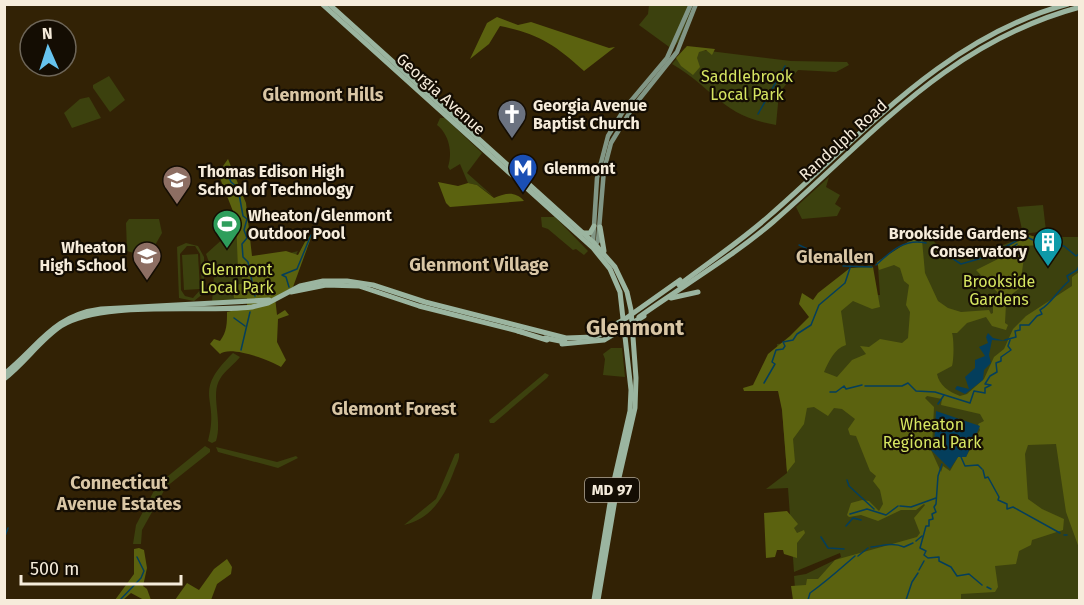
<svg xmlns="http://www.w3.org/2000/svg" width="1084" height="605" font-family="'Fira Sans',sans-serif">
	<rect width="100%" height="100%" fill="#322205"/>
	<g fill="#3c410e" fill-rule="evenodd">
		<polygon points="649,5 693,5 679,41 672,49 639,25 648,14"/>
		<path d="M685,48L791,61L847,62L849,65L836,72L798,70L779,93L776,125C721,116 714,88 672,64Z"/>
		<polygon points="109,76 125,100 110,112 93,88 93,85"/>
		<polygon points="89,97 101,118 72,128 64,113 80,99"/>
		<path d="M440,118H445L482,153L467,173L494,197L477,185L468,183L460,164L450,170L448,167C453,153 449,134 437,125Z"/>
		<polygon points="829,177 826,187 840,195 835,204 841,208 837,216 802,219 796,207"/>
		<polygon points="1043,205 1046,231 1023,234 1017,207"/>
		<polygon points="233,212 237,231 249,258 272,258 298,251 278,290 265,297 212,302 214,276 206,254 226,236"/>
		<polygon points="541,217 555,217 588,251 584,255 576,249 573,250 548,229 542,227"/>
		<polygon points="129,219 159,219 162,233 154,247 137,254 127,251 126,223"/>
		<polygon points="1029,235 1032,237 1079,237 1079,600 796,600 794,576 806,574 841,557 840,553 794,572 788,488 766,489 787,473 777,344 787,343 853,268 872,265 876,295 880,295 878,267 919,239 933,241 952,256 966,259"/>
		<path d="M186,243L198,246L204,257V293L194,301L179,298L177,247ZM187,246H195L200,254L202,288L193,298L185,296L181,290L180,254Z"/>
		<polygon points="198,254 200,289 184,290 182,255"/>
		<polygon points="611,348 622,348 625,377 603,375 605,359 603,354"/>
		<path d="M233,353L240,357C234,365 225,370 220,379C210,394 223,421 216,441L212,443L208,441C221,396 190,395 233,353Z"/>
		<polygon points="545,373 549,375 547,378 494,423 490,423 489,420"/>
		<polygon points="205,446 210,449 210,452 166,487 142,530 141,544 133,544 136,525 157,485"/>
		<polygon points="216,447 277,462 296,456 298,458 278,468 218,452"/>
		<path d="M459,453C460,459 456,465 454,471C445,495 432,519 404,525L436,499L455,454Z"/>
	</g>
	<g fill="#5b620f" fill-rule="evenodd">
		<path d="M497,17L518,25L531,22L609,48L615,47L584,71C554,44 539,34 500,26L489,44L470,59L487,23Z"/>
		<polygon points="687,46 715,49 712,55 706,50 699,52 697,58 700,67 693,75 681,66 676,58"/>
		<path d="M228,159L246,203L252,256L286,251L298,255L307,238L312,235L293,287L275,297L277,315L285,310L289,315L278,319L277,342L286,360L281,367C270,360 230,345 220,354L210,344L214,339L220,341C227,332 227,323 227,312L247,307V298H234L233,286L244,283L238,269L236,219L218,173Z"/>
		<path d="M438,182L458,186L468,183L477,185L494,198C506,193 515,191 524,201L450,207L446,203Z"/>
		<polygon points="1029,235 1036,237 1040,245 1024,246 1021,255 1024,257 1022,272 1025,278 1020,279 1020,288 1012,294 1001,296 976,270 1002,257 1004,249"/>
		<path d="M911,240H922L925,273L938,301L948,308L961,312L989,310L991,314L993,313V298H1002L1001,301L1006,304L1005,323L1008,325L1006,330L992,326L986,317L967,323L957,333H952C954,339 954,359 952,366L937,374C939,385 949,392 960,396L967,394L984,379L994,357L1004,349L1013,329L1026,316L1072,286V277L1079,272V548L1066,512L1056,444L1028,445L1025,454L1028,499L1042,509L1064,519L1063,530L1032,540L1031,545L1019,551L1016,564L995,566L998,587L995,592L961,594V600H793L791,586L806,585L807,579H818L835,560L917,537L920,533L914,518L925,505L924,504L916,510H901L878,521L861,515L849,517L847,515L851,503L862,500L869,501L879,511L883,504L880,490L873,481L876,476L870,471L856,436L850,435L848,429L855,419L842,409L834,408L828,416L814,407L807,408L804,424L793,439L795,462L787,472L782,410L778,391H744L743,388L753,385L768,354L790,336L809,317L799,304L802,293L813,300L818,293L850,268L873,267L880,307L872,309L853,301L841,311L846,345C834,349 829,361 824,372L837,377L852,360L866,354L860,346L869,347L880,339L902,343L908,338L910,312L906,305L909,285L904,281L900,268L894,265L879,270L877,262ZM927,396L942,399L941,405L980,414L984,421L978,424L980,430L966,457H958L950,471L943,466L941,472L931,450L925,448L927,443L932,447L934,407L925,398Z"/>
		<polygon points="787,511 798,524 794,528 797,533 804,530 805,533 797,543 797,558 784,554 783,550 777,550 775,557 766,558 764,513"/>
		<polygon points="139,548 144,550 147,568 143,586 147,589 151,600 144,600 131,593 123,600 115,600 134,574 134,549"/>
		<polygon points="227,559 232,567 231,574 217,584 211,600 175,600 187,583 199,590 214,569"/>
	</g>
	<g fill="#043e5c">
		<polygon points="988,333 993,338 1006,341 992,340 989,355 991,363 984,370 983,380 965,394 955,389 957,386 969,389 965,377 975,368 975,360 985,356 979,347 988,343 986,337"/>
		<polygon points="936,411 980,426 966,457 958,457 950,469 931,450 934,447"/>
	</g>
	<g fill="none" stroke-linecap="round" stroke-linejoin="round">
		<g stroke="#043e5c" stroke-width="1.5">
			<polyline points="758,114 785,66"/>
			<polyline points="227,173 231,182 238,188 243,216 247,219 244,230 247,238 242,244 243,257 248,262 255,296"/>
			<polyline points="799,245 822,256"/>
			<polyline points="933,246 961,264 989,256 1025,236 1039,243 1064,246 1076,256 1080,253"/>
			<polyline points="1006,252 1017,244"/>
			<polyline points="826,258 833,262"/>
			<polyline points="1080,259 1080,261"/>
			<path d="M876,265C891,251 905,238 926,243"/>
			<polyline points="843,266 872,267"/>
			<polyline points="289,287 286,277 282,275 297,269 311,235"/>
			<polyline points="234,318 245,326"/>
			<path d="M1005,340L1016,337L1015,331L1020,330V325H1029L1037,316L1042,314L1040,310C1051,304 1058,290 1069,281L1067,276L1077,270L1080,264"/>
			<polyline points="241,350 250,312"/>
			<polyline points="764,383 775,364 772,362 776,350 783,349 785,346 783,342 793,340 797,334 811,325 819,305 845,283 850,268"/>
			<polyline points="865,386 902,386 908,383 916,391 935,392 970,403 974,391 985,393 985,388 991,385 985,384 990,376 997,372 996,363 1001,361 1001,357 1011,350 1008,346 1010,340"/>
			<polyline points="830,392 836,392 844,386 846,389 862,385"/>
			<polyline points="938,404 944,395"/>
			<polyline points="961,457 965,466 978,465 982,469"/>
			<polyline points="942,464 938,476 936,504 934,507 936,512 932,514 933,519 929,520 929,526 926,526 920,548 926,551 924,555 928,558 939,557 939,561 951,567 957,576 969,574 982,585"/>
			<polyline points="983,470 985,478 988,477 999,497 998,500 1007,504 1007,509 1013,507 1060,533"/>
			<polyline points="847,480 849,486 874,509"/>
			<polyline points="900,506 911,507 936,498"/>
			<polyline points="850,514 867,509 886,515 898,506"/>
			<polyline points="846,526 853,518 861,520"/>
			<polyline points="1064,535 1067,535"/>
			<polyline points="5,536 8,528"/>
			<polyline points="821,537 828,548 844,549"/>
			<polyline points="916,541 922,536"/>
			<path d="M871,547C882,546 893,542 904,547L913,543"/>
			<polyline points="858,556 868,548"/>
			<polyline points="919,570 924,561"/>
			<polyline points="987,587 991,589"/>
			<polyline points="120,600 141,578 144,571 137,557"/>
			<path d="M808,600L810,593C827,581 840,569 855,556"/>
			<polyline points="906,600 912,582 918,573"/>
		</g>
		<g stroke="#819685" stroke-width="4.5">
			<polyline points="593,242 597,178 608,136 625,108 667,58 691,4"/>
			<polyline points="594,246 598,241 604,170 611,143 633,107 677,52 696,4"/>
		</g>
		<g stroke="#9bb5a0" stroke-width="5">
			<polyline points="322,4 593,248 610,269 620,292 631,390 630,411 613,485 594,600"/>
			<polyline points="329,4 593,242 615,267 627,292 631,310 636,378 635,408 618,482 598,600"/>
			<polyline points="600,227 604,251"/>
			<polyline points="582,233 590,233 594,226"/>
			<path d="M679,285C709,262 741,241 769,216C862,135 945,37 1068,4"/>
			<polyline points="291,292 326,285 359,286 419,306 522,332"/>
			<polyline points="671,298 698,292"/>
			<path d="M639,317C684,285 732,257 773,222C872,136 947,43 1080,7"/>
			<polyline points="518,331 547,340"/>
			<polyline points="603,331 625,319 680,280"/>
			<polyline points="545,338 565,342"/>
			<polyline points="562,344 604,340 644,316"/>
			<path d="M4,374C39,346 53,315 101,309L269,300"/>
			<path d="M4,379C25,363 40,340 61,326C102,300 202,313 252,307L268,303L300,286L323,281H347L373,285L425,302L566,338L594,337L619,328"/>
		</g>
	</g>
	<defs>
		<g id="church-pin" transform="scale(1.5)"><path d="M0 17L-7.5 6A9.5 9.5 0 1 1 7.5 6Z" fill="#6b7280" stroke="#140d03"/><path d="M-1.2-6h2.4v3.5h3.3v2.4h-3.3V6h-2.4V-.1h-3.3v-2.4h3.3Z" fill="#fff"/></g>
		<g id="metro-pin" transform="scale(1.5)"><path d="M0 17L-7.5 6A9.5 9.5 0 1 1 7.5 6Z" fill="#1a4fb4" stroke="#140d03"/><path d="M-5.5 5V-5H-3L0 0L3-5H5.5V5H3V-.5L0 4L-3-.5V5Z" fill="#fff"/></g>
		<g id="school-pin" transform="scale(1.5)"><path d="M0 17L-7.5 6A9.5 9.5 0 1 1 7.5 6Z" fill="#8d6e63" stroke="#140d03"/><path d="M0-5L7-2L0 1L-7-2ZM-4 1L0 2.5L4 1V4Q0 6-4 4Z" fill="#fff"/></g>
		<g id="stadium-pin" transform="scale(1.5)"><path d="M0 17L-7.5 6A9.5 9.5 0 1 1 7.5 6Z" fill="#2e9e5b" stroke="#140d03"/><path d="M0-5a6.5 5 0 1 0 0 10a6.5 5 0 1 0 0-10ZM-3.5-1.8h7v3.6h-7Z" fill="#fff"/></g>
		<g id="building-pin" transform="scale(1.5)"><path d="M0 17L-7.5 6A9.5 9.5 0 1 1 7.5 6Z" fill="#0f9aa8" stroke="#140d03"/><path d="M-4-6H4V6H1V3H-1V6H-4ZM-2.5-4.3h1.7v1.8h-1.7ZM.8-4.3h1.7v1.8H.8ZM-2.5-1h1.7V.8h-1.7ZM.8-1h1.7V.8H.8Z" fill="#fff"/></g>
	</defs>
	<g fill-rule="evenodd">
		<use href="#church-pin" x="512" y="114"/>
		<use href="#metro-pin" x="523" y="168"/>
		<use href="#school-pin" x="177" y="180"/>
		<use href="#stadium-pin" x="227" y="224"/>
		<use href="#building-pin" x="1048" y="242"/>
		<use href="#school-pin" x="147" y="256"/>
	</g>
	<g text-anchor="middle" dominant-baseline="central" stroke-width="4.5" stroke-linejoin="round" paint-order="stroke">
		<rect fill="#140d03" stroke="#b2a99a" stroke-width="1.5" x="585" y="478" width="54" height="24" rx="4.5"/>
		<g font-size="15" font-weight="bold" fill="#f6ecdb">
			<text x="612" y="490">MD 97</text>
		</g>
		<g font-size="16" fill="#d6e561" stroke="#140d03">
			<text x="747" y="76">Saddlebrook<tspan x="747" dy="18">Local Park</tspan></text>
			<text x="237" y="269">Glenmont<tspan x="237" dy="18">Local Park</tspan></text>
			<text x="999" y="281">Brookside<tspan x="999" dy="18">Gardens</tspan></text>
			<text x="932" y="424">Wheaton<tspan x="932" dy="18">Regional Park</tspan></text>
		</g>
		<g font-size="16" fill="#f6ecdb" stroke="#140d03">
			<text transform="translate(441 94) rotate(42)">Georgia Avenue</text>
			<text transform="translate(843 140) rotate(-42)">Randolph Road</text>
		</g>
		<g font-size="16" font-weight="bold" fill="#f6ecdb" stroke="#140d03" text-anchor="start">
			<text x="533" y="105">Georgia Avenue<tspan x="533" dy="18">Baptist Church</tspan></text>
			<text x="544" y="168">Glenmont</text>
			<text x="198" y="171">Thomas Edison High<tspan x="198" dy="18">School of Technology</tspan></text>
			<text x="248" y="215">Wheaton/Glenmont<tspan x="248" dy="18">Outdoor Pool</tspan></text>
			<text x="1027" y="233" text-anchor="end">Brookside Gardens<tspan x="1027" dy="18">Conservatory</tspan></text>
			<text x="126" y="247" text-anchor="end">Wheaton<tspan x="126" dy="18">High School</tspan></text>
		</g>
		<g font-size="18" font-weight="bold" fill="#d9c6a5" stroke="#140d03">
			<text x="323" y="95">Glenmont Hills</text>
			<text x="835" y="257">Glenallen</text>
			<text x="479" y="265">Glenmont Village</text>
			<text x="394" y="409">Glemont Forest</text>
			<text x="119" y="483">Connecticut<tspan x="119" dy="21">Avenue Estates</tspan></text>
		</g>
		<g font-size="22" font-weight="bold" fill="#d9c6a5" stroke="#140d03">
			<text x="635" y="327">Glenmont</text>
		</g>
	</g>
	<rect width="1084" height="605" fill="none" stroke="#f6ecdb" stroke-width="12"/>
	<g transform="translate(48 48) rotate(357)"><circle r="28" fill="#140d03" stroke="#6e6659" stroke-width="1.5"/>
	<path d="M0-4.5L10 22L0 15L-10 22Z" fill="#67c4ef"/>
	<text y="-9" font-size="16" font-weight="bold" text-anchor="middle" fill="#f6ecdb">N</text>
	</g>
	<path d="M21 575v9h160v-9" fill="none" stroke="#f6ecdb" stroke-width="3"/>
	<text x="30" y="575" font-size="18" fill="#f6ecdb" stroke="#140d03" stroke-width="4.5" paint-order="stroke">500 m</text>
</svg>
